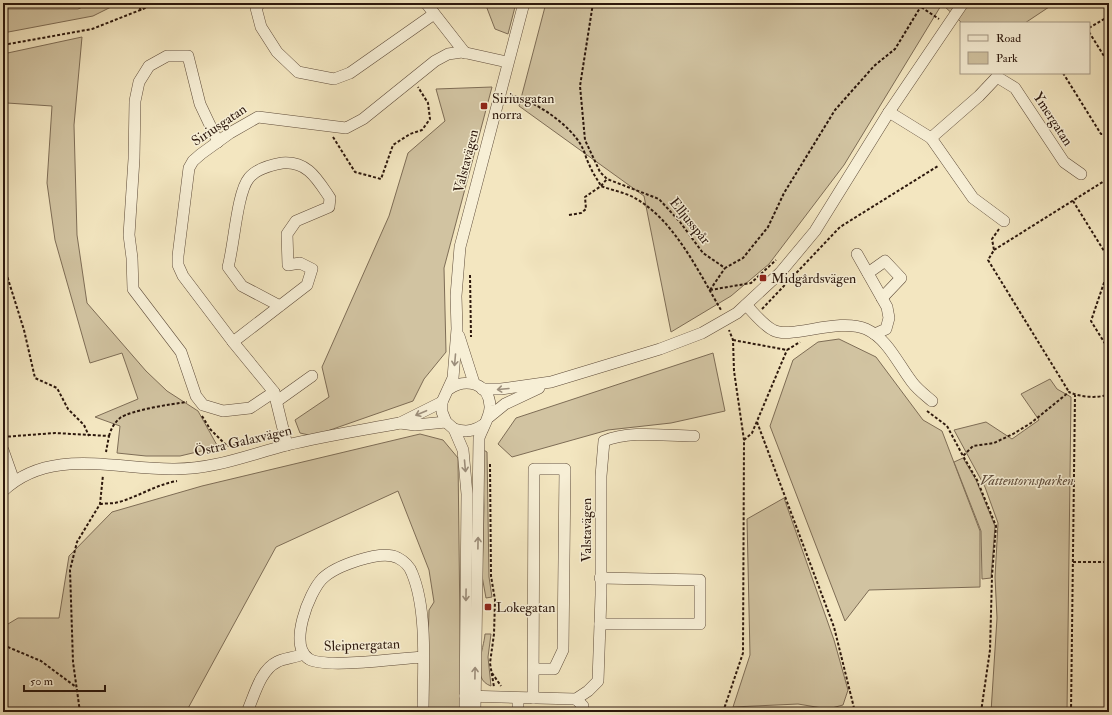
<svg xmlns="http://www.w3.org/2000/svg" width="1112" height="715" font-family="'IM FELL Double Pica',serif">
	<rect width="100%" height="100%" fill="#f3e6c0"/>
	<filter id="stains"><feTurbulence type="fractalNoise" baseFrequency=".005" numOctaves="4"/><feColorMatrix values="0 0 0 0 .2 0 0 0 0 .09 0 0 0 0 .02 0 0 0 .5 -.17"/></filter>
	<radialGradient id="worn" r=".72"><stop offset=".6" stop-color="#630" stop-opacity="0"/><stop offset="1" stop-color="#630" stop-opacity=".3"/></radialGradient>
	<g fill="#d1c3a1" stroke="#7e6d56">
		<polygon points="92,3 119,3 93,16 3,33 3,9 78,9"/>
		<polygon points="485,3 516,3 508,34 495,29"/>
		<polygon points="546,3 1055,3 1025,23 962,23 942,4 844,165 769,264 731,296 671,332 644,196 519,106"/>
		<polygon points="82,37 74,125 77,235 87,303 146,371 167,391 198,411 218,447 180,456 146,456 117,453 120,426 95,417 138,399 122,353 90,363 55,240 47,183 52,106 7,103 3,94 3,54"/>
		<polygon points="492,87 444,268 446,352 424,379 413,401 313,436 300,433 295,420 329,397 322,367 389,216 408,153 445,121 436,89"/>
		<polygon points="839,339 876,357 923,420 942,431 980,531 980,587 869,590 845,621 770,426 793,360 818,342"/>
		<polygon points="713,353 725,411 671,423 608,430 512,457 498,444 516,418"/>
		<polygon points="1050,379 1057,389 1071,397 1067,712 991,712 997,618 995,577 998,523 985,487 954,430 986,422 1012,439 1039,420 1021,394"/>
		<polygon points="420,434 443,440 458,458 461,712 426,712 429,610 434,602 429,570 398,491 276,547 186,712 3,712 3,627 18,618 59,618 69,556 112,512 202,486"/>
		<polygon points="482,449 487,452 489,577 492,597 486,598 482,576 484,507"/>
		<polygon points="963,458 976,480 995,526 991,578 982,579 981,531 954,462"/>
		<polygon points="784,498 834,640 848,690 843,705 828,709 798,704 733,707 750,655 747,519"/>
		<path d="M485,634H491L488,657L491,686C470,679 484,649 485,634Z"/>
	</g>
	<g fill="none" stroke-linecap="round" stroke-linejoin="round">
		<g stroke="#5e4b39" stroke-width="12">
			<g id="minor">
				<polyline points="260,3 256,8 261,27 277,52 298,72 334,79 350,73 434,14"/>
				<polyline points="426,3 465,53"/>
				<polyline points="889,112 931,138 979,96 997,77 1015,88 1064,162 1081,174"/>
				<polyline points="931,138 973,198 1004,221"/>
				<polyline points="218,142 200,104 188,56 167,56 149,66 139,82 135,101 134,159 129,235 132,258 133,289 181,352 196,396 203,405 223,411 250,408 274,392"/>
				<polyline points="857,254 887,307 889,318 886,329 875,334"/>
				<polyline points="868,273 885,261 901,278 882,298"/>
				<path d="M746,305C754,313 763,325 773,330C790,340 838,317 866,329C888,339 898,364 912,382C917,389 925,395 932,401"/>
				<polyline points="459,336 474,383"/>
				<path d="M233,342L307,285L312,269L300,263L288,265L287,234L296,221L329,207L330,198C317,179 308,161 282,163C271,165 256,169 249,178C237,192 234,246 228,267L242,286L280,306"/>
				<path d="M449,389C465,378 489,382 490,406C491,415 482,429 479,438L475,712"/>
				<polyline points="482,389 501,389 551,382 660,349 702,333 737,313 780,273 815,231 889,112 963,3"/>
				<polyline points="277,401 312,376"/>
				<polyline points="489,417 505,404 539,388"/>
				<polyline points="400,423 442,402"/>
				<path d="M454,429C465,432 472,432 483,425"/>
				<polyline points="287,445 274,392 233,342 183,276 178,265 178,256 189,168 193,161 201,154 230,133 258,117 346,128 363,119 435,61 448,54 462,52 507,62"/>
				<polyline points="3,450 14,481"/>
				<path d="M3,491C50,446 117,470 175,469C215,469 248,455 287,445C324,436 363,430 400,423L415,425L446,422"/>
				<polyline points="600,624 700,624 700,580 600,578"/>
				<path d="M465,696L576,699L588,691L598,681L601,595V476L604,441C631,430 665,436 694,436"/>
				<polyline points="533,698 534,469 565,469 563,650 554,669 533,669"/>
				<polyline points="576,699 583,706 583,712"/>
				<path d="M247,712C254,697 260,670 277,662C284,658 295,658 303,654"/>
				<path d="M423,712C423,671 428,611 412,573C410,567 404,561 398,558C381,549 335,566 322,579C309,593 288,645 309,659C325,669 401,658 423,657"/>
				<polyline points="465,712 467,494 463,450 454,429 446,422 442,412 442,402 453,378 457,329 456,296 460,247 524,3"/>
				<polyline points="518,712 518,698"/>
			</g>
		</g>
		<g stroke="#2c170c" stroke-width="2" stroke-dasharray="3 2" stroke-linecap="butt">
			<polyline points="138,3 141,11"/>
			<polyline points="593,3 580,86 585,140 600,172 607,179 659,199 680,222 703,253 725,268 743,258 768,227 784,193 835,110 874,66 895,49 923,3"/>
			<polyline points="919,3 921,7 939,19"/>
			<polyline points="1089,28 1109,16"/>
			<polyline points="1089,32 1109,64"/>
			<polyline points="3,45 92,29 158,3"/>
			<polyline points="1063,73 1101,134 1109,134"/>
			<path d="M510,95C534,100 571,125 582,147C585,152 586,159 589,164C592,172 597,179 601,186C611,190 623,192 633,197C674,219 698,271 721,310"/>
			<polyline points="333,137 355,172 381,179 393,145 410,134 422,130 430,119 428,103 418,87"/>
			<polyline points="1073,201 1109,259"/>
			<polyline points="569,215 581,213 586,209 585,197 601,186 607,179"/>
			<polyline points="999,229 992,239 994,250 988,260 1069,392"/>
			<polyline points="994,250 1109,178"/>
			<polyline points="3,263 24,330 35,378 57,388 68,409 84,425 89,436"/>
			<polyline points="1109,268 1091,321 1109,350"/>
			<polyline points="470,275 471,337"/>
			<polyline points="710,290 751,283 776,260"/>
			<polyline points="710,290 725,268"/>
			<polyline points="762,309 840,227 938,166"/>
			<polyline points="733,340 787,350 800,342"/>
			<polyline points="927,411 947,426 963,456"/>
			<polyline points="202,416 210,429 227,446 237,445"/>
			<polyline points="757,422 834,627 855,712"/>
			<path d="M109,436C111,429 114,423 120,418C131,410 172,404 187,402"/>
			<polyline points="3,437 55,433 109,436 106,452"/>
			<polyline points="744,440 752,433 787,350"/>
			<polyline points="490,464 491,576 495,600 494,634 490,663 494,687"/>
			<path d="M100,504C106,503 113,504 119,502C140,496 155,485 177,481"/>
			<polyline points="1073,562 1109,562"/>
			<polyline points="3,645 41,661 76,687"/>
			<polyline points="492,673 501,686"/>
			<polyline points="80,712 73,662 70,570 77,542 100,504 103,475"/>
			<polyline points="723,712 743,653 744,440 734,371 733,340 729,330"/>
			<polyline points="742,712 816,712"/>
			<path d="M981,712L990,650L992,576L996,526L977,480L963,456L973,446L994,443L1013,434L1031,423L1069,392C1080,397 1098,399 1109,394"/>
			<polyline points="1071,712 1075,395"/>
		</g>
		<use href="#minor" stroke="#f7efd6" stroke-width="11"/>
	</g>
	<defs><path id="oneway-shaft" d="M-6 0H5M1.5-3L5.5 0L1.5 3" fill="none" stroke-width="1.6" stroke-linecap="round" stroke-linejoin="round"/></defs>
	<g stroke="#9c8e7b">
		<use href="#oneway-shaft" transform="translate(455 360) rotate(95)"/>
		<use href="#oneway-shaft" transform="translate(503 389) rotate(175)"/>
		<use href="#oneway-shaft" transform="translate(421 413) rotate(157)"/>
		<use href="#oneway-shaft" transform="translate(465 466) rotate(85)"/>
		<use href="#oneway-shaft" transform="translate(478 543) rotate(-89)"/>
		<use href="#oneway-shaft" transform="translate(466 595) rotate(91)"/>
		<use href="#oneway-shaft" transform="translate(475 673) rotate(-89)"/>
	</g>
	<g fill="#8f2418" stroke="#f7efd6" stroke-width="1.5">
		<rect x="480" y="102" width="8" height="8" rx="2"/>
		<rect x="759" y="274" width="8" height="8" rx="2"/>
		<rect x="484" y="603" width="8" height="8" rx="2"/>
	</g>
	<g text-anchor="middle" dominant-baseline="central" stroke-width="3" stroke-linejoin="round" paint-order="stroke">
		<g font-size="14" fill="#2c170c" stroke="#f7efd6" text-anchor="start">
			<text x="492" y="98">Siriusgatan<tspan x="492" dy="16">norra</tspan></text>
			<text x="771" y="278">Midgårdsvägen</text>
			<text x="496" y="607">Lokegatan</text>
		</g>
		<g font-size="14" fill="#2c170c" stroke="#f7efd6">
			<text transform="translate(1053 119) rotate(57)">Ymergatan</text>
			<text transform="translate(219 125) rotate(-34)">Siriusgatan</text>
			<text transform="translate(466 161) rotate(-76)">Valstavägen</text>
			<text transform="translate(690 221) rotate(51)">Elljusspår</text>
			<text transform="translate(243 441) rotate(-13)">Östra Galaxvägen</text>
			<text transform="translate(586 530) rotate(-90)">Valstavägen</text>
			<text transform="translate(362 645) rotate(-2)">Sleipnergatan</text>
		</g>
		<g font-size="14" font-style="italic" fill="#5e4b39" stroke="#f7efd6">
			<text x="1027" y="480">Vattentornsparken</text>
		</g>
	</g>
	<rect width="1112" height="715" fill="none" stroke="#f3e6c0" stroke-width="16"/>
	<rect x="4" y="4" width="1104" height="707" fill="none" stroke="#2c170c" stroke-width="2"/>
	<rect x="8" y="8" width="1096" height="699" fill="none" stroke="#2c170c"/>
	<rect x="960" y="22" width="130" height="52" fill="#f7efd6" stroke="#a69985"/>
	<rect x="968" y="35" width="20" height="6" fill="#f7efd6" stroke="#a69985"/>
	<text x="996" y="42" font-size="12" fill="#2c170c">Road</text>
	<rect x="968" y="52" width="20" height="12" fill="#d1c3a1" stroke="#a69985"/>
	<text x="996" y="62" font-size="12" fill="#2c170c">Park</text>
	<path d="M24 685v6h81v-6" fill="none" stroke="#2c170c" stroke-width="2"/>
	<text x="30" y="685" font-size="12" fill="#2c170c" stroke="#f7efd6" stroke-width="3" paint-order="stroke">50 m</text>
	<rect width="100%" height="100%" filter="url(#stains)"/>
	<rect width="100%" height="100%" fill="url(#worn)"/>
</svg>
